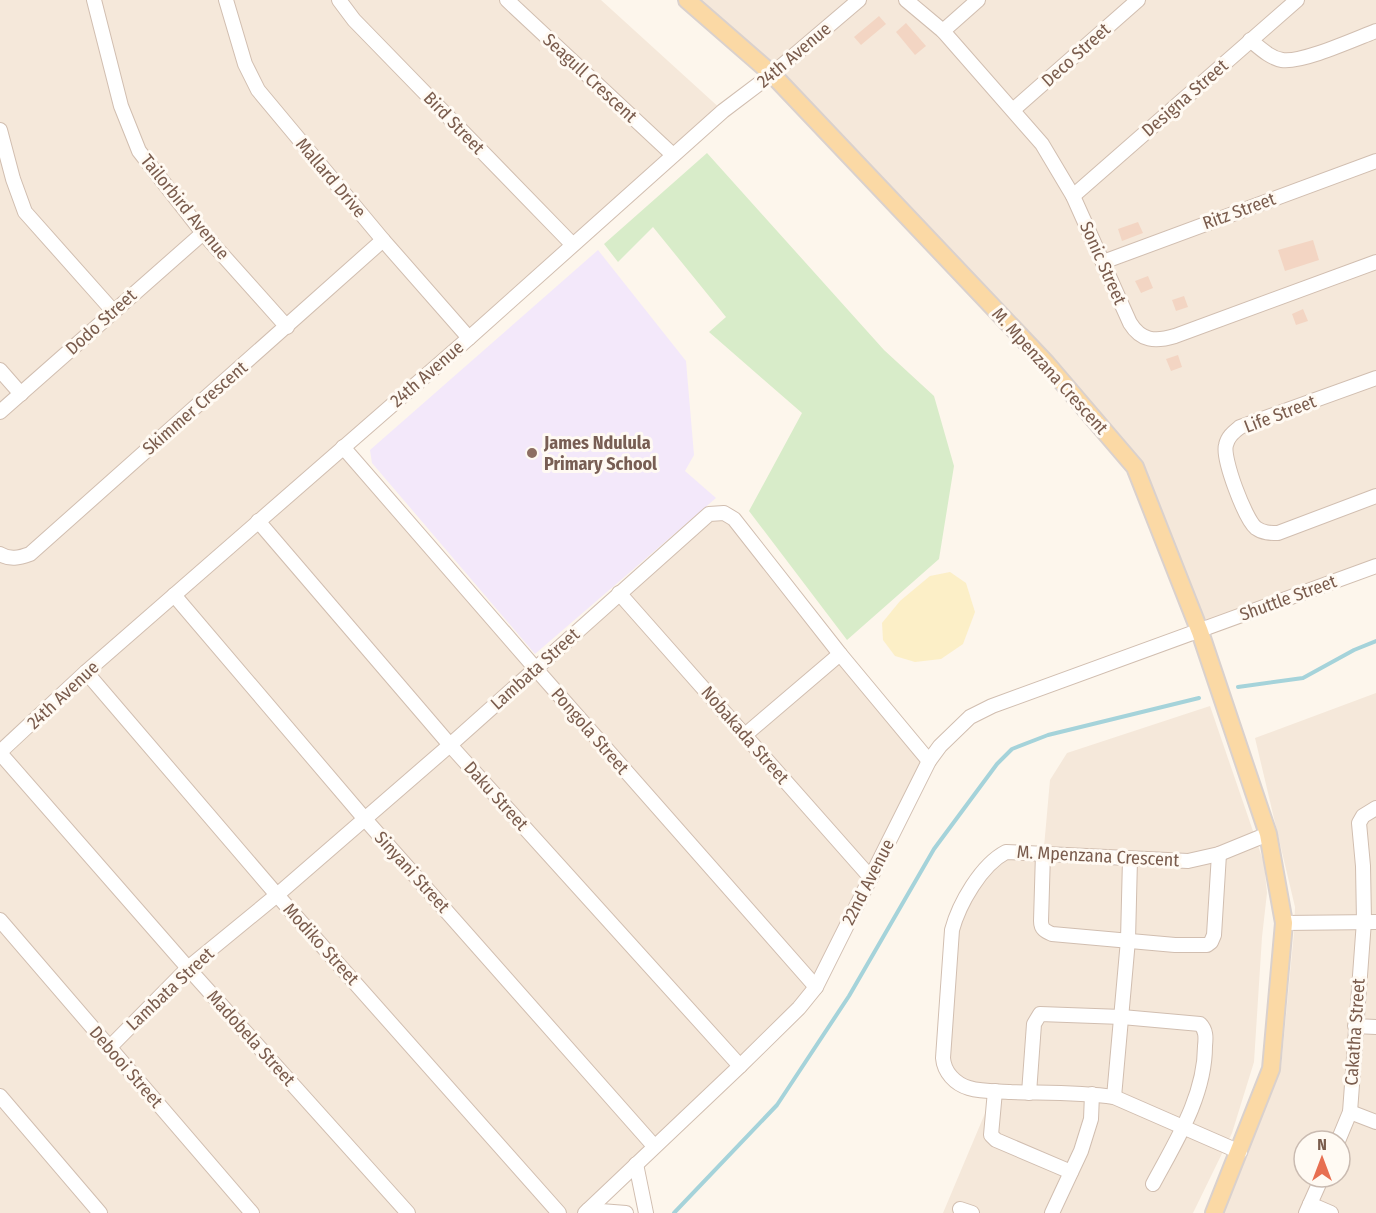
<svg xmlns="http://www.w3.org/2000/svg" width="1376" height="1213" font-family="'Fira Sans Condensed',sans-serif">
	<rect width="100%" height="100%" fill="#fdf6ec"/>
	<g fill="#f5e8da" fill-rule="evenodd">
		<polygon points="0,0 601,0 723,111 343,446 536,669 708,515 729,517 929,756 813,984 740,1066 585,1213 0,1213"/>
		<polygon points="687,0 1376,0 1376,566 1200,632 1135,467 772,74"/>
		<path d="M1376,693V1213H1223L1281,1068L1294,932L1295,907L1255,738ZM1304,1141H1340V1177H1304Z"/>
		<polygon points="1210,706 1264,863 1267,893 1262,937 1254,1062 1232,1133 1193,1213 943,1213 994,1092 963,1081 947,1057 959,922 965,899 1009,847 1044,847 1050,780 1067,753"/>
	</g>
	<polygon fill="#f3e8fa" points="598,250 686,361 694,455 685,471 716,498 535,654 372,463 370,450"/>
	<polygon fill="#d8ecc9" points="707,153 884,350 934,396 954,466 939,559 847,640 749,511 802,413 709,332 726,317 653,227 618,262 604,244"/>
	<polygon fill="#fcefc7" points="950,572 966,583 975,612 963,644 941,659 915,662 895,656 883,640 882,623 900,601 930,576"/>
	<g fill="none" stroke-linecap="round" stroke-linejoin="round">
		<g stroke="#a5d3da" stroke-width="4">
			<polyline points="1238,687 1303,678 1354,650 1376,641"/>
			<polyline points="674,1213 777,1105 849,996 934,849 997,764 1012,749 1048,735 1199,698"/>
		</g>
	</g>
	<g fill="#f3d5c3">
		<polygon points="879,16 886,24 861,45 854,37"/>
		<polygon points="906,23 926,46 915,55 896,32"/>
		<polygon points="1138,222 1143,233 1122,241 1118,229"/>
		<polygon points="1313,240 1319,260 1285,271 1278,250"/>
		<polygon points="1148,276 1153,288 1141,293 1135,281"/>
		<polygon points="1184,296 1188,307 1176,311 1172,300"/>
		<polygon points="1303,309 1308,321 1296,325 1292,314"/>
		<polygon points="1178,355 1182,367 1171,371 1166,359"/>
	</g>
	<g fill="none" stroke-linecap="round" stroke-linejoin="round">
		<g stroke="#d1beb0" stroke-width="16">
			<g id="minor">
				<polyline points="94,0 121,106 139,151 203,233 287,327"/>
				<polyline points="226,0 245,64 258,90 383,240 469,338"/>
				<polyline points="339,0 354,20 572,244"/>
				<polyline points="507,0 673,155"/>
				<path d="M906,0L943,31L1042,144L1073,196L1130,323C1141,341 1155,342 1175,336L1376,262"/>
				<polyline points="943,31 978,0"/>
				<path d="M1250,40C1260,48 1270,58 1282,60C1302,63 1355,39 1376,31"/>
				<polyline points="1013,110 1138,0"/>
				<polyline points="0,130 13,179 25,212 113,311"/>
				<polyline points="1073,196 1297,0"/>
				<polyline points="1103,262 1376,161"/>
				<polyline points="0,370 21,394"/>
				<path d="M1376,378L1240,427C1234,432 1228,436 1226,445C1222,458 1245,519 1256,528C1263,533 1270,533 1278,533L1376,496"/>
				<polyline points="0,412 203,233"/>
				<polyline points="343,447 536,669 816,987"/>
				<polyline points="258,521 450,745 740,1066"/>
				<path d="M0,554C10,560 19,558 30,554L383,240"/>
				<polyline points="619,593 871,878"/>
				<polyline points="174,595 364,818 654,1146"/>
				<polyline points="86,672 277,895 559,1213"/>
				<polyline points="745,735 840,654"/>
				<polyline points="0,752 86,672 469,338 723,111 772,74 859,0"/>
				<polyline points="0,753 188,968 408,1213"/>
				<path d="M1043,853L1041,921C1041,929 1045,931 1052,934L1175,945H1207L1211,942L1214,935L1219,854"/>
				<polyline points="0,920 252,1213"/>
				<polyline points="1284,923 1376,922"/>
				<polyline points="1355,1026 1376,1027"/>
				<polyline points="109,1048 188,968 277,895 450,745 709,514 724,513 734,519 840,654 929,761"/>
				<polyline points="995,1091 991,1135 996,1140 1071,1172"/>
				<path d="M1029,1093L1034,1024L1040,1014L1122,1017L1200,1024C1206,1030 1206,1037 1205,1046C1205,1096 1176,1141 1153,1184"/>
				<polyline points="0,1096 100,1213"/>
				<polyline points="1114,1097 1128,940 1130,859"/>
				<polyline points="1350,1112 1376,1122"/>
				<polyline points="1338,1141 1350,1112 1364,921 1363,866 1359,823 1363,816 1376,808"/>
				<path d="M1240,1152L1114,1097C1079,1092 1045,1093 1011,1092C997,1091 982,1092 969,1088C955,1084 944,1072 943,1058L952,930C959,904 981,865 1006,852L1188,861L1219,854L1268,834"/>
				<polyline points="636,1164 646,1213"/>
				<polyline points="1310,1204 1331,1213"/>
				<polyline points="960,1209 972,1213"/>
				<polyline points="588,1210 626,1213"/>
				<polyline points="585,1213 740,1066 799,1008 816,987 929,761 940,746 970,717 992,706 1376,566"/>
				<polyline points="1052,1213 1081,1151 1091,1119 1092,1094"/>
				<polyline points="1306,1213 1322,1177"/>
			</g>
		</g>
		<g stroke="#dad1cd" stroke-width="20">
			<polyline id="major" points="687,0 772,74 1046,363 1135,467 1200,632 1268,834 1284,923 1271,1069 1214,1213"/>
		</g>
		<use href="#minor" stroke="#fff" stroke-width="14"/>
		<use href="#major" stroke="#fbd9a5" stroke-width="16"/>
	</g>
	<circle fill="#8d6e63" stroke="#fffaf3" stroke-width="2" cx="532" cy="453" r="6"/>
	<g text-anchor="middle" dominant-baseline="central" stroke-width="6" stroke-linejoin="round" paint-order="stroke">
		<g font-size="18" fill="#7a5c4d" stroke="#fffaf3">
			<text transform="translate(794 55) rotate(-40)">24th Avenue</text>
			<text transform="translate(1076 55) rotate(-42)">Deco Street</text>
			<text transform="translate(590 78) rotate(43)">Seagull Crescent</text>
			<text transform="translate(1185 98) rotate(-41)">Designa Street</text>
			<text transform="translate(454 123) rotate(46)">Bird Street</text>
			<text transform="translate(331 178) rotate(50)">Mallard Drive</text>
			<text transform="translate(185 207) rotate(51)">Tailorbird Avenue</text>
			<text transform="translate(1239 211) rotate(-20)">Ritz Street</text>
			<text transform="translate(1103 263) rotate(66)">Sonic Street</text>
			<text transform="translate(101 322) rotate(-42)">Dodo Street</text>
			<text transform="translate(1050 371) rotate(48)">M. Mpenzana Crescent</text>
			<text transform="translate(427 374) rotate(-41)">24th Avenue</text>
			<text transform="translate(195 408) rotate(-41)">Skimmer Crescent</text>
			<text transform="translate(1280 414) rotate(-21)">Life Street</text>
			<text transform="translate(1288 598) rotate(-20)">Shuttle Street</text>
			<text transform="translate(535 669) rotate(-42)">Lambata Street</text>
			<text transform="translate(63 695) rotate(-43)">24th Avenue</text>
			<text transform="translate(590 731) rotate(49)">Pongola Street</text>
			<text transform="translate(745 735) rotate(49)">Nobakada Street</text>
			<text transform="translate(496 796) rotate(48)">Daku Street</text>
			<text transform="translate(1098 856) rotate(3)">M. Mpenzana Crescent</text>
			<text transform="translate(412 872) rotate(48)">Sinyani Street</text>
			<text transform="translate(868 882) rotate(-63)">22nd Avenue</text>
			<text transform="translate(321 944) rotate(48)">Modiko Street</text>
			<text transform="translate(170 989) rotate(-43)">Lambata Street</text>
			<text transform="translate(1355 1032) rotate(-86)">Cakatha Street</text>
			<text transform="translate(251 1038) rotate(48)">Madobela Street</text>
			<text transform="translate(126 1067) rotate(49)">Debooi Street</text>
		</g>
		<g font-size="18" font-weight="bold" fill="#785e54" stroke="#fffaf3" text-anchor="start">
			<text x="544" y="443">James Ndulula<tspan x="544" dy="21">Primary School</tspan></text>
		</g>
	</g>
	<g transform="translate(1322 1159)"><circle r="28" fill="#fffaf3" stroke="#cabbb1" stroke-width="1.5"/>
	<path d="M0-4.5L10 22L0 15L-10 22Z" fill="#e76f51"/>
	<text y="-9" font-size="16" font-weight="bold" text-anchor="middle" fill="#7a5c4d">N</text>
	</g>
</svg>
